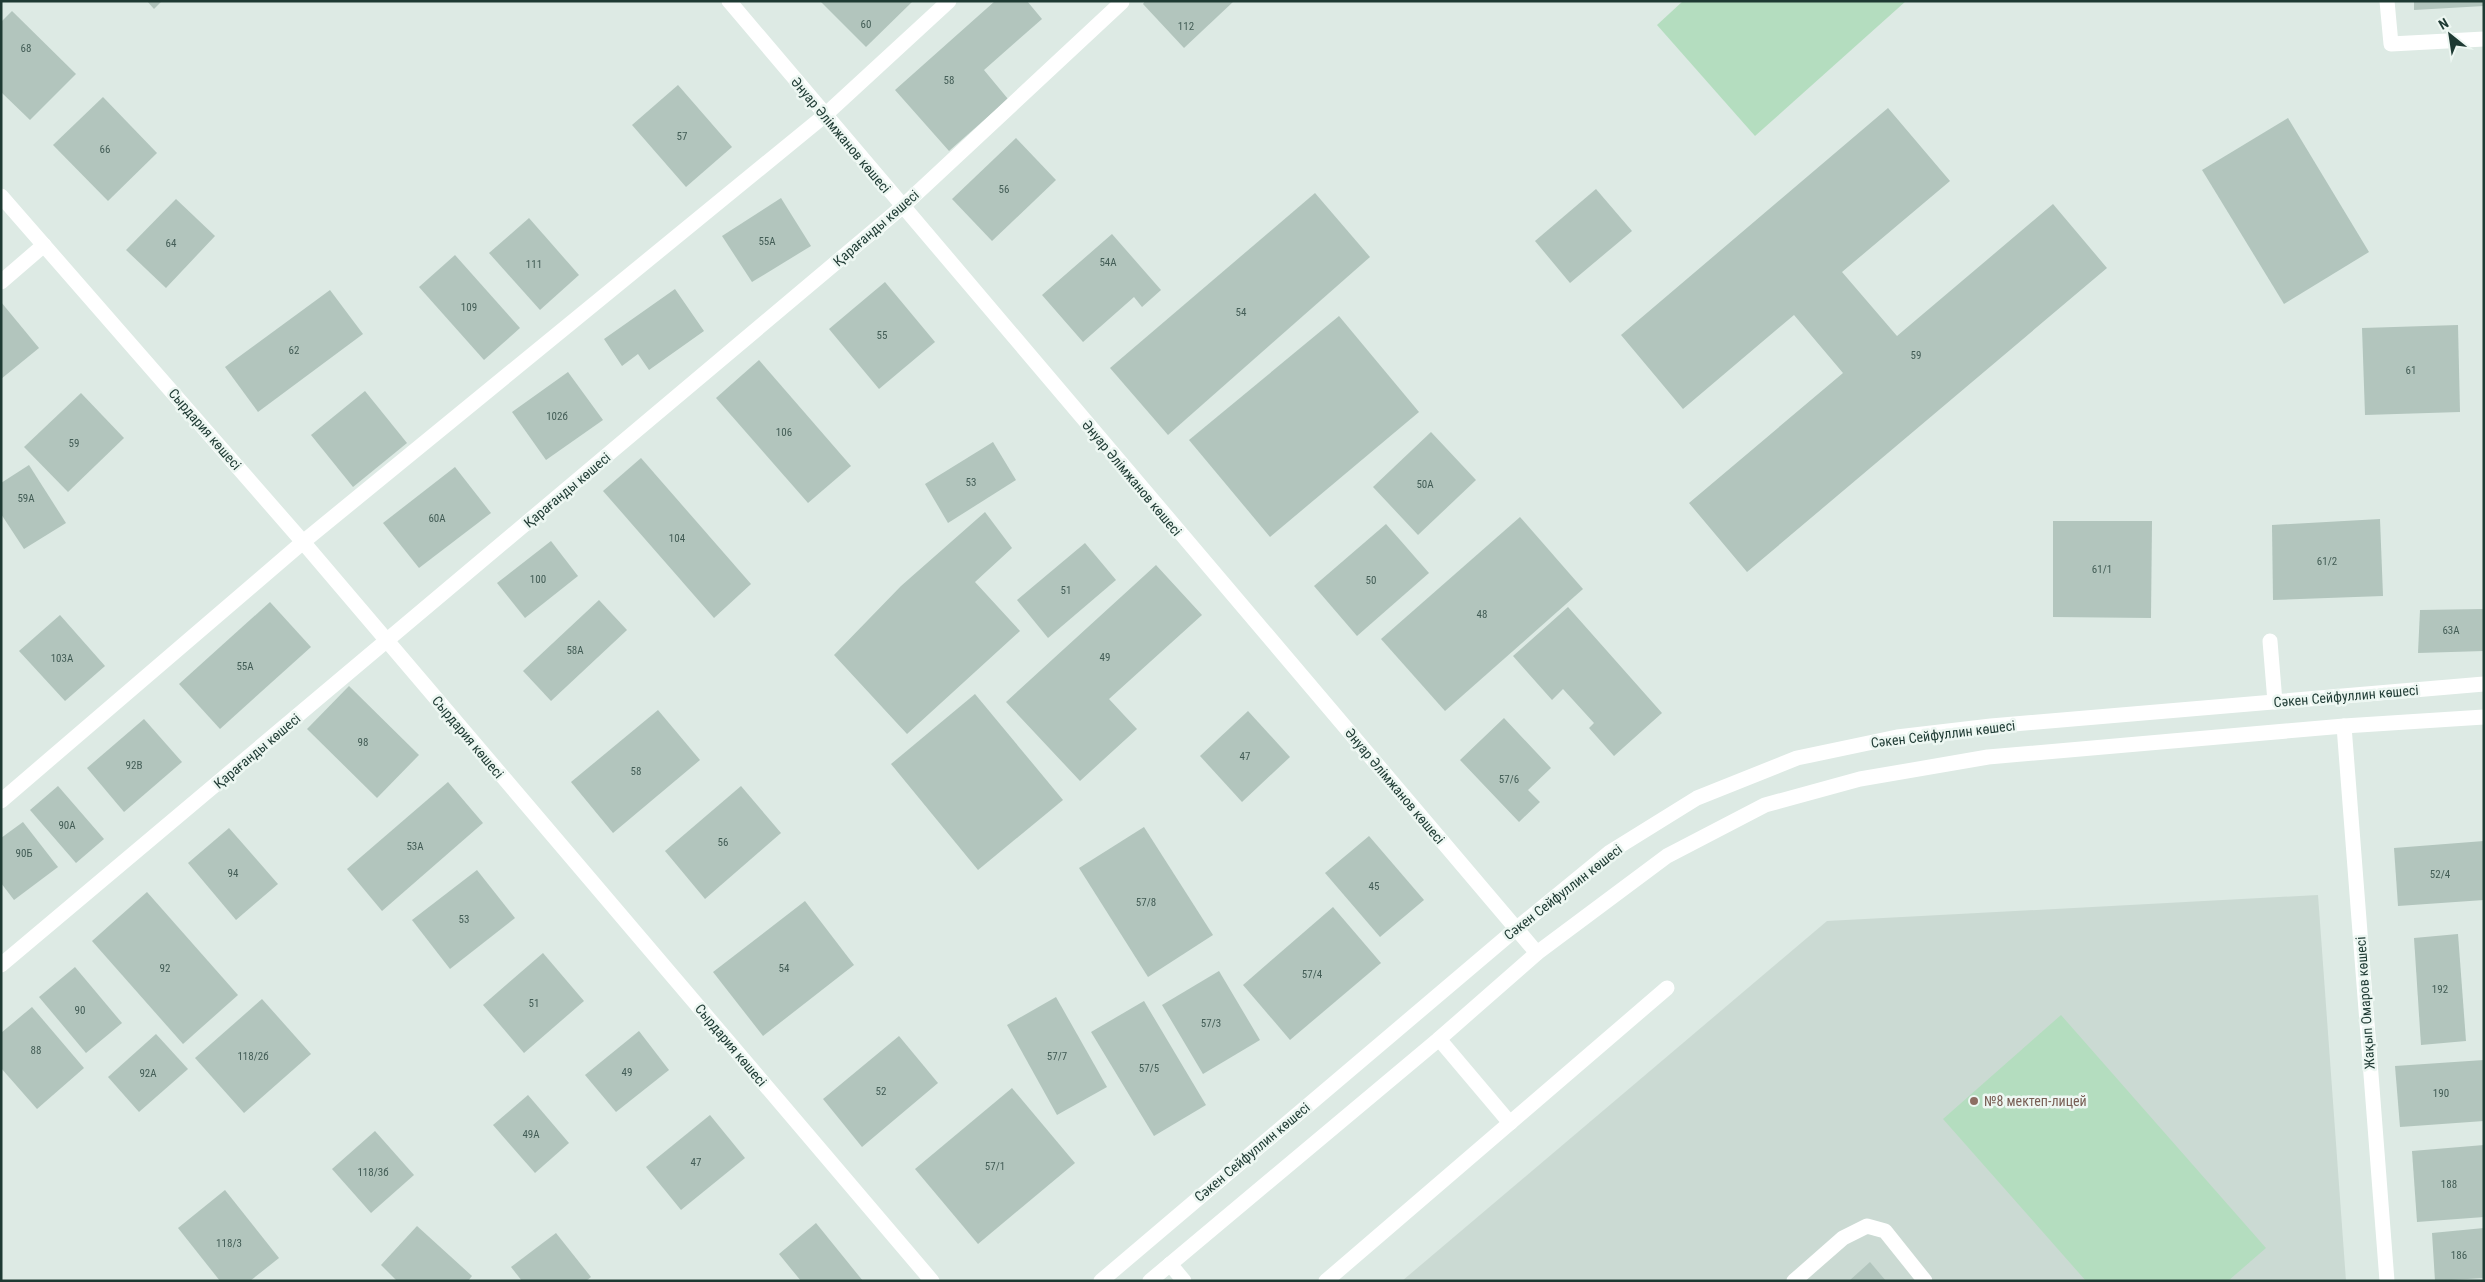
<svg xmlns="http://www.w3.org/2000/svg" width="2485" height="1282" font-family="'Roboto Condensed',sans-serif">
	<rect width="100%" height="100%" fill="#ddeae4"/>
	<polygon fill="#cbdad3" points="2318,895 2346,1281 1402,1281 1827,921"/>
	<g fill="#b4ddbf">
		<polygon points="1683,1 1906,1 1755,136 1657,25"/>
		<polygon points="2061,1015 2266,1248 2228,1281 2086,1281 1943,1119"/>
	</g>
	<g fill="#b2c5bd">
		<polygon points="147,1 162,1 154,9"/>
		<polygon points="820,1 913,1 866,47"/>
		<polygon points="995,1 1027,1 1042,19 984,70 1008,99 949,151 895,90"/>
		<polygon points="1145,1 1234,1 1184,48 1143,4"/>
		<polygon points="2414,1 2484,1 2484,6 2414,10"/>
		<polygon points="12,11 76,74 30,120 1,92 1,22"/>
		<polygon points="678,85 732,147 686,187 632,125"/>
		<polygon points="103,97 157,153 108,201 53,145"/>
		<polygon points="1888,108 1950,181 1842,272 1897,336 2053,204 2107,268 1747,572 1689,503 1843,373 1794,315 1683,409 1621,335"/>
		<polygon points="2288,118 2369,252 2284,304 2202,170"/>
		<polygon points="1016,138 1056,180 992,241 952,199"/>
		<polygon points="1596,189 1632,231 1570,283 1535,241"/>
		<polygon points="1315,193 1370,257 1168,435 1110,368"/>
		<polygon points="781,198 811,246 752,282 722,236"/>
		<polygon points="176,199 215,236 166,288 126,250"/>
		<polygon points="529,218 579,275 540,310 489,253"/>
		<polygon points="1112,234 1161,290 1142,307 1134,297 1083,342 1042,295"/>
		<polygon points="455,255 520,328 484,360 419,287"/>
		<polygon points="885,282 935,342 879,389 829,329"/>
		<polygon points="675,289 704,331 649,370 638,354 622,366 604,339"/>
		<polygon points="330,290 363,334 258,412 225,367"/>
		<polygon points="1,302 39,348 1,379"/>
		<polygon points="1339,316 1419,412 1270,537 1189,440"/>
		<polygon points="2458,325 2460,412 2365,415 2362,328"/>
		<polygon points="759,360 851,466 808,503 716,398"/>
		<polygon points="568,372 603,420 546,460 512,412"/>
		<polygon points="365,391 407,443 353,487 311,435"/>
		<polygon points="81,393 124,438 68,492 24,447"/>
		<polygon points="1431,432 1476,480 1418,535 1373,487"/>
		<polygon points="993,442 1016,480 948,523 925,484"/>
		<polygon points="641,458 751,584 714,618 603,491"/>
		<polygon points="29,465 66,523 24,549 1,514 1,483"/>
		<polygon points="455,467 491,513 419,568 383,523"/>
		<polygon points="985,512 1012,548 975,582 1020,631 907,734 834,655 901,586"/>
		<polygon points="1520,517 1583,589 1445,711 1381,639"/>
		<polygon points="2380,519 2383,596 2273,600 2272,525"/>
		<polygon points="2053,521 2152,521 2151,618 2053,617"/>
		<polygon points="1386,524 1429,573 1357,636 1314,586"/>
		<polygon points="551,541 578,576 525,618 497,583"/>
		<polygon points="1085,543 1116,580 1048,638 1017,600"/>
		<polygon points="1156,565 1202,615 1109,699 1137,729 1080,781 1006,702"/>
		<polygon points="599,600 627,630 551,701 523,671"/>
		<polygon points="270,602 311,647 220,729 179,684"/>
		<polygon points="1568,607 1662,713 1614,756 1589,728 1594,723 1563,689 1552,700 1513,656"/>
		<polygon points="2484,609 2484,651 2418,653 2420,610"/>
		<polygon points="60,615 105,666 65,701 19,651"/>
		<polygon points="349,686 419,755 377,798 307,729"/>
		<polygon points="975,694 1063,800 978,870 891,764"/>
		<polygon points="658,710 700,760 613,833 571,782"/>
		<polygon points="1248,711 1290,757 1242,802 1200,756"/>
		<polygon points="1504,718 1551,768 1528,790 1540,802 1519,822 1460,760"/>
		<polygon points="144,719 182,762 124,812 87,768"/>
		<polygon points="448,782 483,823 382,911 347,869"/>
		<polygon points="58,786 104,839 76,863 30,810"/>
		<polygon points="741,786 781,833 705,899 665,851"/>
		<polygon points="23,822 58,867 14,900 1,883 1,838"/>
		<polygon points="1144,827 1213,935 1148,977 1079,868"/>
		<polygon points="229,828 278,884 236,920 188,863"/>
		<polygon points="1369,836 1424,900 1380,937 1325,873"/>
		<polygon points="2484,841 2484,900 2398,906 2394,848"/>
		<polygon points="477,870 515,918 450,969 412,920"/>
		<polygon points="147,892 238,995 183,1044 92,941"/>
		<polygon points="805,901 854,965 763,1036 713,972"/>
		<polygon points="1333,907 1381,963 1290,1040 1243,985"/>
		<polygon points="2458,934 2466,1041 2421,1045 2414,938"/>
		<polygon points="543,953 584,1001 524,1053 483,1005"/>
		<polygon points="75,967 122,1023 86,1053 39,997"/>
		<polygon points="1219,971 1260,1040 1203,1074 1162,1005"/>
		<polygon points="1056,997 1107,1087 1057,1115 1007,1025"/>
		<polygon points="262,999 311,1054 244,1113 195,1058"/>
		<polygon points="1144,1001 1206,1105 1154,1136 1091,1032"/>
		<polygon points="32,1007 84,1068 37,1109 1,1068 1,1033"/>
		<polygon points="639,1031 669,1070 616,1112 585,1075"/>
		<polygon points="156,1034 188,1069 139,1112 108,1077"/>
		<polygon points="899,1036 938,1083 862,1147 823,1099"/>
		<polygon points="2484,1060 2484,1121 2400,1127 2395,1066"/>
		<polygon points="1012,1088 1075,1163 978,1244 915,1169"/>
		<polygon points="528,1095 569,1143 535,1173 493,1125"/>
		<polygon points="710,1115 745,1158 681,1210 646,1167"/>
		<polygon points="375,1131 414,1175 371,1213 332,1169"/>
		<polygon points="2484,1145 2484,1217 2417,1222 2412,1151"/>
		<polygon points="225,1190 279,1258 250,1281 220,1281 178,1228"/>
		<polygon points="816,1223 863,1281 801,1281 779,1254"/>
		<polygon points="417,1226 472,1276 468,1281 397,1281 381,1265"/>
		<polygon points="2484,1228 2484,1278 2435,1281 2432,1233"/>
		<polygon points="556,1233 591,1277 586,1281 522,1281 511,1267"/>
		<polygon points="1870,1262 1886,1281 1849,1281"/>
	</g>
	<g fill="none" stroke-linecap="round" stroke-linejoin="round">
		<g stroke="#fff" stroke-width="15">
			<polyline points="2387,1 2391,44 2484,39"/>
			<polyline points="1,282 44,245"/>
			<polyline points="2270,641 2275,702"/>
			<polyline points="1439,1039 1510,1123"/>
			<polyline points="1170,1264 1184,1281"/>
			<polyline points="1326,1281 1667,988"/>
			<polyline points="1794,1281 1843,1238 1867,1226 1885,1231 1925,1281"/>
		</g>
		<g stroke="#fff" stroke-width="15">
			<polyline points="729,1 1537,953"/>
			<polyline points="1,196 303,542 932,1281"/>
			<polyline points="2344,726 2387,1281"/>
			<polyline points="1,801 303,542 824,116 949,1"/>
			<polyline points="1,965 902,207 1122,2"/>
		</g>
		<g stroke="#fff" stroke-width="15">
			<polyline points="1101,1281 1516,929 1610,852 1697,798 1797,758 1897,737 1991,726 2484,684"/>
			<polyline points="1150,1281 1439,1039 1537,953 1667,856 1765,805 1860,779 1988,757 2344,726 2484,717"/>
		</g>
	</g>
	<circle fill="#8d6e63" stroke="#edf7f2" stroke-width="2" cx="1974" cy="1101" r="5"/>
	<g text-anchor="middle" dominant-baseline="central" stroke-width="5" stroke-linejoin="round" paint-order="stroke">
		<g font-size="11" fill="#435d56">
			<text x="866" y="24">60</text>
			<text x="1186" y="26">112</text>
			<text x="26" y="48">68</text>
			<text x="949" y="80">58</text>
			<text x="682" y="136">57</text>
			<text x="105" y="149">66</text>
			<text x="1004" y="189">56</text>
			<text x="767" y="241">55А</text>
			<text x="171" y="243">64</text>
			<text x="1108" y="262">54А</text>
			<text x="534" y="264">111</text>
			<text x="469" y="307">109</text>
			<text x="1241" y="312">54</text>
			<text x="882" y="335">55</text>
			<text x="294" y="350">62</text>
			<text x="1916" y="355">59</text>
			<text x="2411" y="370">61</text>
			<text x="557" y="416">102б</text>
			<text x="784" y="432">106</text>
			<text x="74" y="443">59</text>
			<text x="971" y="482">53</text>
			<text x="1425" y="484">50А</text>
			<text x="26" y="498">59А</text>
			<text x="437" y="518">60А</text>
			<text x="677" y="538">104</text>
			<text x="2327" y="561">61/2</text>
			<text x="2102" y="569">61/1</text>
			<text x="538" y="579">100</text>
			<text x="1371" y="580">50</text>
			<text x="1066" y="590">51</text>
			<text x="1482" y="614">48</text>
			<text x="2451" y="630">63А</text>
			<text x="575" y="650">58А</text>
			<text x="1105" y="657">49</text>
			<text x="62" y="658">103А</text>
			<text x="245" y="666">55А</text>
			<text x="363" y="742">98</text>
			<text x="1245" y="756">47</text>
			<text x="134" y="765">92В</text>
			<text x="636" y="771">58</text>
			<text x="1509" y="779">57/6</text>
			<text x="67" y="825">90А</text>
			<text x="723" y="842">56</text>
			<text x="415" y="846">53А</text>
			<text x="24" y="853">90Б</text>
			<text x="233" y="873">94</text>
			<text x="2440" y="874">52/4</text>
			<text x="1374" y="886">45</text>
			<text x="1146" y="902">57/8</text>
			<text x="464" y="919">53</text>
			<text x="165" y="968">92</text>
			<text x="784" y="968">54</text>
			<text x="1312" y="974">57/4</text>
			<text x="2440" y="989">192</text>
			<text x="534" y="1003">51</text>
			<text x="80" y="1010">90</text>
			<text x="1211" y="1023">57/3</text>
			<text x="36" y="1050">88</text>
			<text x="253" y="1056">118/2б</text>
			<text x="1057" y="1056">57/7</text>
			<text x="1149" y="1068">57/5</text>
			<text x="627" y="1072">49</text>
			<text x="148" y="1073">92А</text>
			<text x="881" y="1091">52</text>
			<text x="2441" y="1093">190</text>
			<text x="531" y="1134">49А</text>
			<text x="696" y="1162">47</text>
			<text x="995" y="1166">57/1</text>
			<text x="373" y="1172">118/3б</text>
			<text x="2449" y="1184">188</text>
			<text x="229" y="1243">118/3</text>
			<text x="2459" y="1255">186</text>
		</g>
		<g font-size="14" fill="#1e3a33" stroke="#edf7f2">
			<text transform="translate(841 135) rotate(50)">Әнуар Әлімжанов көшесі</text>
			<text transform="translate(876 228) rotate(-41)">Қарағанды көшесі</text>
			<text transform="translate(205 429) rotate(49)">Сырдария көшесі</text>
			<text transform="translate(1132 478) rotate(50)">Әнуар Әлімжанов көшесі</text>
			<text transform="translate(567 490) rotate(-40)">Қарағанды көшесі</text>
			<text transform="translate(2346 696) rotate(-5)">Сәкен Сейфуллин көшесі</text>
			<text transform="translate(1943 734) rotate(-7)">Сәкен Сейфуллин көшесі</text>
			<text transform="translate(468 737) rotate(50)">Сырдария көшесі</text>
			<text transform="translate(257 751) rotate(-40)">Қарағанды көшесі</text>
			<text transform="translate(1395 786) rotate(50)">Әнуар Әлімжанов көшесі</text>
			<text transform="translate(1563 892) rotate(-38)">Сәкен Сейфуллин көшесі</text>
			<text transform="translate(2365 1003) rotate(-94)">Жақып Омаров көшесі</text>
			<text transform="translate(731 1045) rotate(50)">Сырдария көшесі</text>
			<text transform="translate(1252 1152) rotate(-40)">Сәкен Сейфуллин көшесі</text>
		</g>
		<g font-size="14" fill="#785e54" stroke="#edf7f2" text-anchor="start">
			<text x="1984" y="1101">№8 мектеп-лицей</text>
		</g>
	</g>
	<rect width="2485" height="1282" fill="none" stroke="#1e3a33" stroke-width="5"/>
	<g transform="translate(2450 35) rotate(330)" stroke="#edf7f2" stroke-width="4" paint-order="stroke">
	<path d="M0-4L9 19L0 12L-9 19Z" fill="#1e3a33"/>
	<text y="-8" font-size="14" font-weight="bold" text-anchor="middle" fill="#1e3a33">N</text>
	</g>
</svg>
